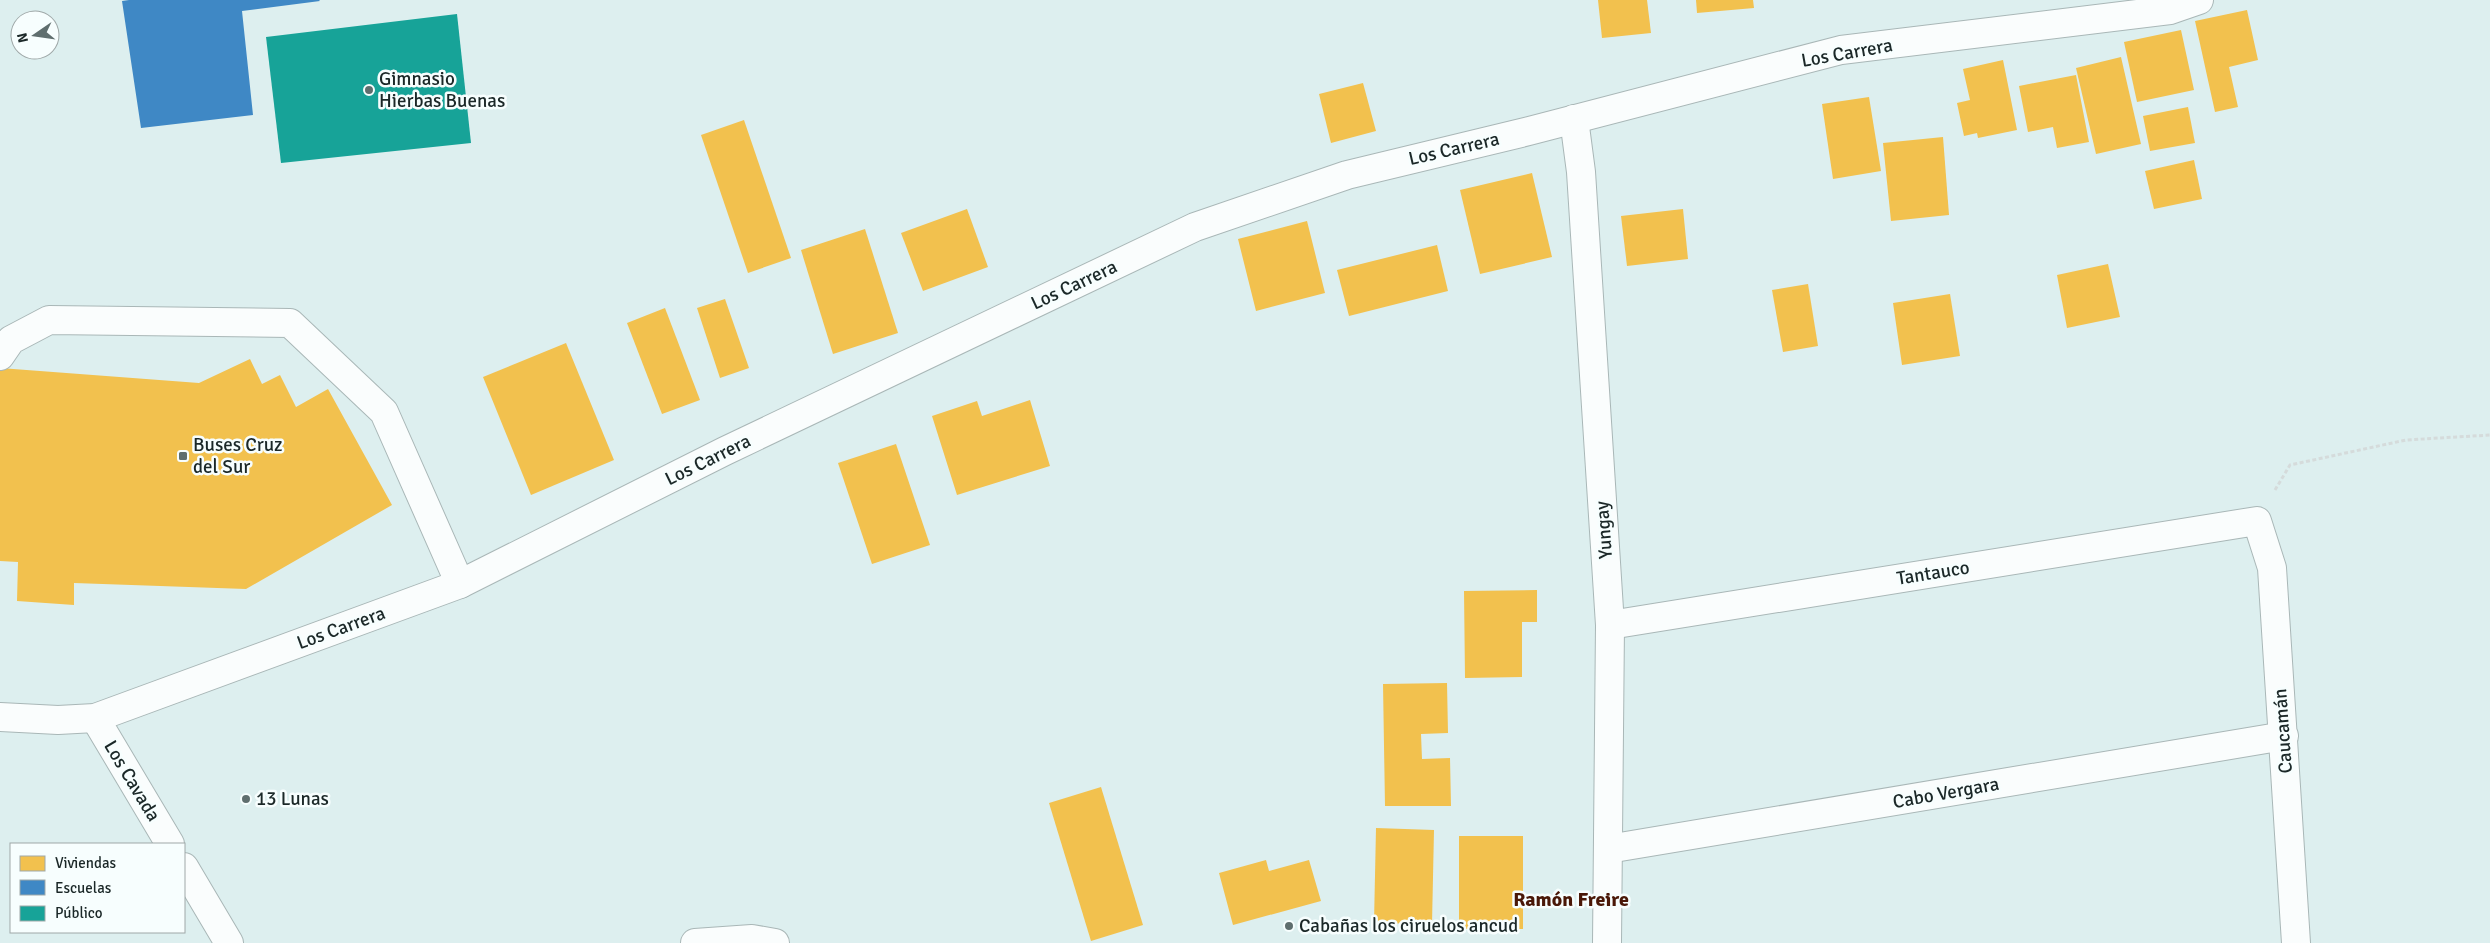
<svg xmlns="http://www.w3.org/2000/svg" width="2490" height="943" font-family="Signika,sans-serif">
	<rect width="100%" height="100%" fill="#ddefef"/>
	<g fill="#f2c14e">
		<polygon points="1598,0 1647,0 1651,33 1602,38"/>
		<polygon points="1696,0 1753,0 1754,8 1697,13"/>
		<polygon points="2247,10 2258,60 2229,67 2238,107 2215,112 2195,21"/>
		<polygon points="2181,30 2194,90 2137,102 2124,42"/>
		<polygon points="2121,57 2141,144 2096,154 2076,68"/>
		<polygon points="2003,60 2017,130 1978,138 1977,133 1964,136 1957,103 1970,100 1963,69"/>
		<polygon points="2076,75 2089,142 2057,148 2053,127 2028,132 2019,86"/>
		<polygon points="1363,83 1376,131 1331,143 1319,94"/>
		<polygon points="1869,97 1881,171 1833,179 1822,104"/>
		<polygon points="2188,107 2195,143 2150,151 2143,116"/>
		<polygon points="744,120 791,258 748,273 701,135"/>
		<polygon points="1943,137 1949,215 1891,221 1883,143"/>
		<polygon points="2194,160 2202,199 2154,209 2145,171"/>
		<polygon points="1532,173 1552,257 1480,274 1460,190"/>
		<polygon points="967,209 988,267 923,291 901,233"/>
		<polygon points="1683,209 1688,259 1627,266 1621,216"/>
		<polygon points="1307,221 1325,293 1256,311 1238,239"/>
		<polygon points="865,229 898,333 833,354 801,250"/>
		<polygon points="1437,245 1448,291 1349,316 1337,270"/>
		<polygon points="2108,264 2120,317 2067,328 2057,275"/>
		<polygon points="1808,284 1818,346 1783,352 1772,290"/>
		<polygon points="1950,294 1960,356 1902,365 1893,303"/>
		<polygon points="725,299 749,368 720,378 697,308"/>
		<polygon points="665,308 700,400 662,414 627,323"/>
		<polygon points="566,343 614,460 531,495 483,377"/>
		<polygon points="250,359 262,384 280,375 296,407 328,389 392,505 246,589 74,583 74,605 17,601 18,562 0,561 0,368 199,383"/>
		<polygon points="1030,400 1050,466 957,495 932,416 977,401 982,416"/>
		<polygon points="896,444 930,545 872,564 838,463"/>
		<polygon points="1537,590 1537,622 1522,622 1522,677 1465,678 1464,591"/>
		<polygon points="1447,683 1448,733 1421,734 1422,759 1450,758 1451,806 1385,806 1383,684"/>
		<polygon points="1101,787 1143,925 1091,941 1049,803"/>
		<polygon points="1376,828 1434,830 1432,924 1374,923"/>
		<rect x="1459" y="836" width="64" height="93"/>
		<polygon points="1266,860 1269,871 1309,860 1321,901 1233,925 1219,873"/>
	</g>
	<polygon fill="#3f88c5" points="129,0 319,0 320,1 242,11 253,115 141,128 122,1"/>
	<polygon fill="#17a398" points="457,14 471,143 281,163 266,37"/>
	<g fill="none" stroke-linecap="round" stroke-linejoin="round">
		<g stroke="#a9b7b7" stroke-width="30">
			<g id="minor">
				<polyline points="1574,119 1581,172 1610,625 1607,943"/>
				<polyline points="0,356 11,340 49,320 290,323 384,412 460,584"/>
				<polyline points="1610,625 2257,521 2272,568 2296,943"/>
				<polyline points="0,717 58,720 95,718 460,584 725,451 1195,227 1347,175 1529,131 1841,50 2170,10 2199,0"/>
				<polyline points="95,718 170,844"/>
				<polyline points="1608,849 2284,736"/>
				<polyline points="184,867 229,943"/>
				<polyline points="695,943 752,939 775,943"/>
			</g>
		</g>
		<polyline stroke="#d5dbdb" stroke-width="3" stroke-dasharray="4 2.5" stroke-linecap="butt" points="2275,490 2290,465 2406,440 2490,435"/>
		<use href="#minor" stroke="#fafdfd" stroke-width="28"/>
	</g>
	<g fill="#5f6e6e" stroke="#f7fefe" stroke-width="2">
		<circle cx="369" cy="90" r="5"/>
		<rect x="178" y="451" width="10" height="10" rx="2.5"/>
		<circle cx="246" cy="799" r="5"/>
		<circle cx="1289" cy="926" r="5"/>
	</g>
	<g text-anchor="middle" dominant-baseline="central" stroke-width="5" stroke-linejoin="round" paint-order="stroke">
		<g font-size="19" fill="#1b2828" stroke="#f7fefe">
			<text transform="translate(1847 53) rotate(-10)">Los Carrera</text>
			<text transform="translate(1454 149) rotate(-13)">Los Carrera</text>
			<text transform="translate(1074 285) rotate(-25)">Los Carrera</text>
			<text transform="translate(708 460) rotate(-26)">Los Carrera</text>
			<text transform="translate(1604 530) rotate(-94)">Yungay</text>
			<text transform="translate(1933 573) rotate(-9)">Tantauco</text>
			<text transform="translate(341 628) rotate(-20)">Los Carrera</text>
			<text transform="translate(2283 731) rotate(-94)">Caucamán</text>
			<text transform="translate(132 781) rotate(59)">Los Cavada</text>
			<text transform="translate(1946 793) rotate(-10)">Cabo Vergara</text>
		</g>
		<g font-size="19" fill="#1b2828" stroke="#f7fefe" text-anchor="start">
			<text x="379" y="79">Gimnasio<tspan x="379" dy="22">Hierbas Buenas</tspan></text>
			<text x="193" y="445">Buses Cruz<tspan x="193" dy="22">del Sur</tspan></text>
			<text x="256" y="799">13 Lunas</text>
			<text x="1299" y="926">Cabañas los ciruelos ancud</text>
		</g>
		<g font-size="20" font-weight="bold" fill="#4a1808" stroke="#f7fefe">
			<text x="1571" y="899">Ramón Freire</text>
		</g>
	</g>
	<rect x="10" y="843" width="175" height="90" fill="#f7fefe" stroke="#9fa8a8"/>
	<rect x="20" y="856" width="25" height="15" fill="#f2c14e" stroke="#9fa8a8"/>
	<text x="55" y="868" font-size="15" fill="#1b2828">Viviendas</text>
	<rect x="20" y="880" width="25" height="15" fill="#3f88c5" stroke="#9fa8a8"/>
	<text x="55" y="893" font-size="15" fill="#1b2828">Escuelas</text>
	<rect x="20" y="906" width="25" height="15" fill="#17a398" stroke="#9fa8a8"/>
	<text x="55" y="918" font-size="15" fill="#1b2828">Público</text>
	<g transform="translate(35 35) rotate(257)"><circle r="24" fill="#f7fefe" stroke="#9fa8a8"/>
	<path d="M0-4L9 19L0 12L-9 19Z" fill="#5f6e6e"/>
	<text y="-8" font-size="14" font-weight="bold" text-anchor="middle" fill="#1b2828">N</text>
	</g>
</svg>
